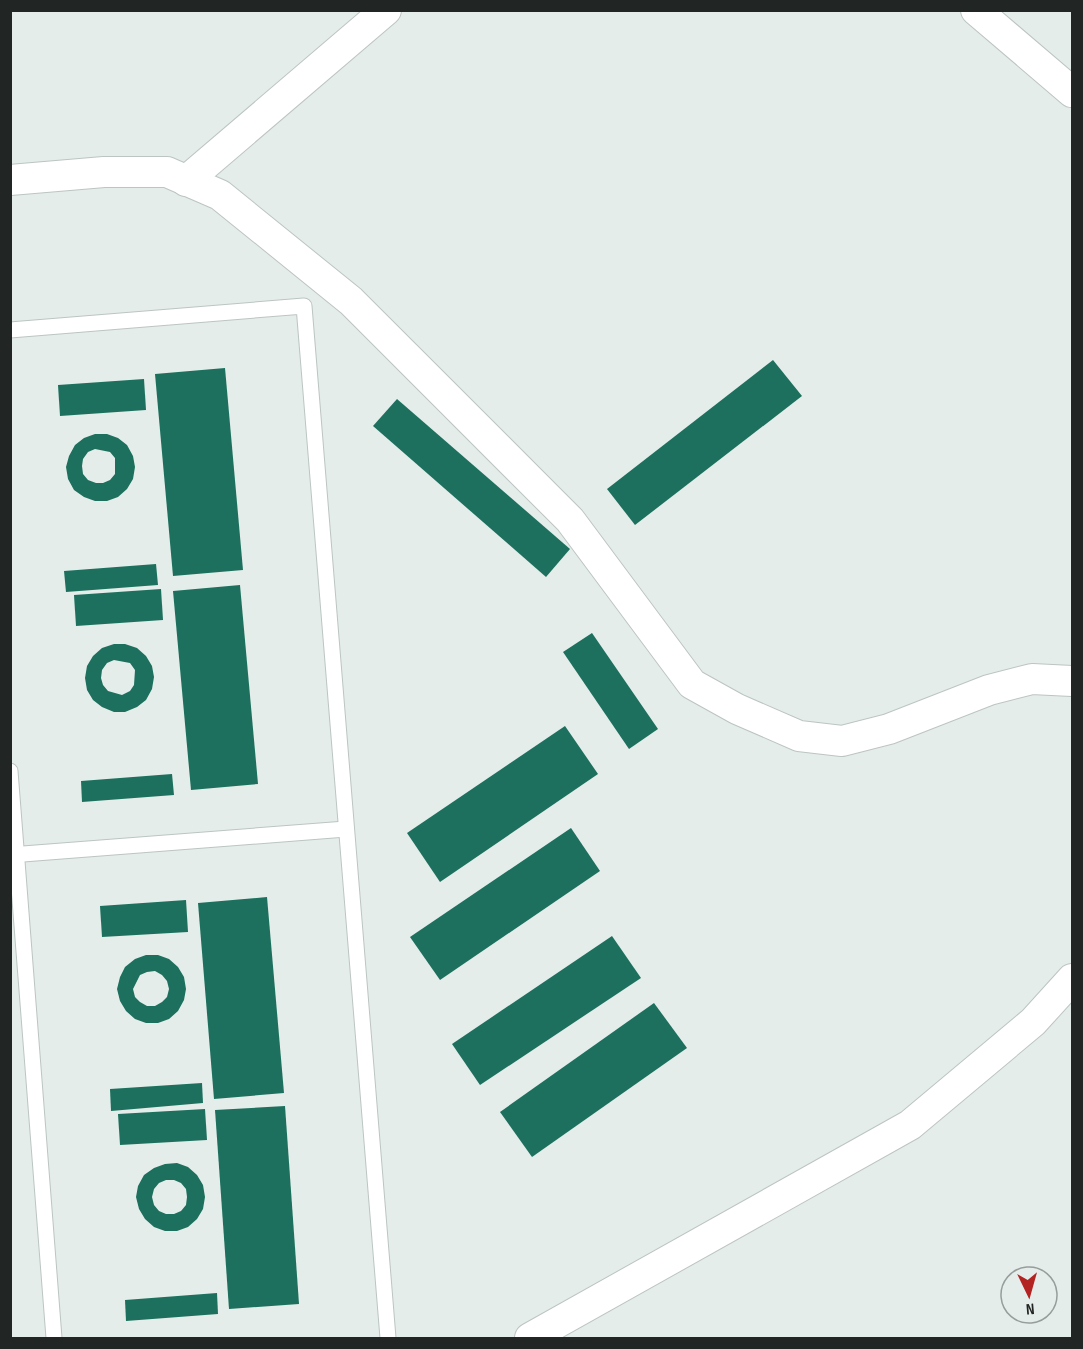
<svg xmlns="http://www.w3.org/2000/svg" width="1083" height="1349" font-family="'Sofia Sans Condensed',sans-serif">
	<rect width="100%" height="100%" fill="#e4edea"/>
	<g fill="#1c705d" fill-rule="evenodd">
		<polygon points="773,360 802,396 635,525 607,489"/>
		<polygon points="225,368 243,570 173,576 155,374"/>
		<polygon points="144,379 146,410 60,416 58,385"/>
		<polygon points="397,399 570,549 546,577 373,426"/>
		<path d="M95,434H107L118,438L127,445L133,456L135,467L133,479L127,489L118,497L107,501H95L84,497L74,490L68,479L66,467L69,456L75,445L84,438ZM95,449L110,452L115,458V474L110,480L103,483H96L88,480L83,474L82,466L83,459L88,452Z"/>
		<polygon points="156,564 158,585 66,592 64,571"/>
		<polygon points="240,585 258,784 191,790 173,591"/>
		<polygon points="161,589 163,620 76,626 74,595"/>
		<polygon points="592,633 658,729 629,749 563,652"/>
		<path d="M114,644H125L137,648L146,656L152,666L154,677L152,689L146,700L137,707L125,712H114L102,707L93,700L87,690L85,678L87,666L93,656L102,648ZM114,660L130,663L135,670L134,685L130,691L122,695L108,691L103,685L101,678L102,670L107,663Z"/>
		<polygon points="565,726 598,774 440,882 407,833"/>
		<polygon points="172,774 174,795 82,802 81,781"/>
		<polygon points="571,828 600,871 440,980 410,937"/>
		<polygon points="267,897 284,1093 214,1099 198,903"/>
		<polygon points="186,900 188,932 102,937 100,906"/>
		<polygon points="612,936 641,978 480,1085 452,1044"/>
		<path d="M146,955H158L169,959L178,967L184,977L186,989L184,1000L178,1011L169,1019L158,1023H146L135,1019L126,1011L120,1001L117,989L120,977L125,967L135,959ZM155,971L162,975L167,981L169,989L167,997L162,1002L155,1006H147L140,1002L135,997L133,989L140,975L147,972Z"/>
		<polygon points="654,1003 687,1048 532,1157 500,1112"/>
		<polygon points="202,1083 203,1103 111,1111 110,1089"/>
		<polygon points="285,1106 299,1304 229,1309 215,1110"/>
		<polygon points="205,1109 207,1140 120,1145 118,1114"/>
		<path d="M177,1163L188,1167L197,1175L203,1185L205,1197L203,1209L197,1219L188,1227L177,1231H165L154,1227L145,1219L139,1209L136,1197L138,1186L144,1175L154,1168L165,1164ZM166,1180H174L181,1183L186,1189L187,1197L186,1205L181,1211L174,1214H166L159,1211L154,1205L152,1197L154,1189L159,1183Z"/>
		<polygon points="217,1293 218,1314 126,1321 125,1300"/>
	</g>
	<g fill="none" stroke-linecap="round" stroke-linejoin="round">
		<g stroke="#bcc5c2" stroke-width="17">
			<g id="lane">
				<polyline points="10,330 304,306 388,1338"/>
				<polyline points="10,771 54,1338"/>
				<polyline points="10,855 346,829"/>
			</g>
		</g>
		<g stroke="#bcc5c2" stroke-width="32">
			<g id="street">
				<polyline points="976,10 1072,92"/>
				<polyline points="10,180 104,172 167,172 220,195 351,301 570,520 692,684 737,709 799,736 842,741 889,729 989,690 1032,679 1072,681"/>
				<polyline points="186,181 386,10"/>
				<polyline points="530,1338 910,1125 1033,1022 1072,979"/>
			</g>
		</g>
		<use href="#lane" stroke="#fff" stroke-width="15"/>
		<use href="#street" stroke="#fff" stroke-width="30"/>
	</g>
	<rect width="1083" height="1349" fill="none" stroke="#212523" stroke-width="24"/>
	<g transform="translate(1029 1295) rotate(175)"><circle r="28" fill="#e4edea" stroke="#969d9a" stroke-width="1.5"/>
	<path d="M0-4.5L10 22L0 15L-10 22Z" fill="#b32321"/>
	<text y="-9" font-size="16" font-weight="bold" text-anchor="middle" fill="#212523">N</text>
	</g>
</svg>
